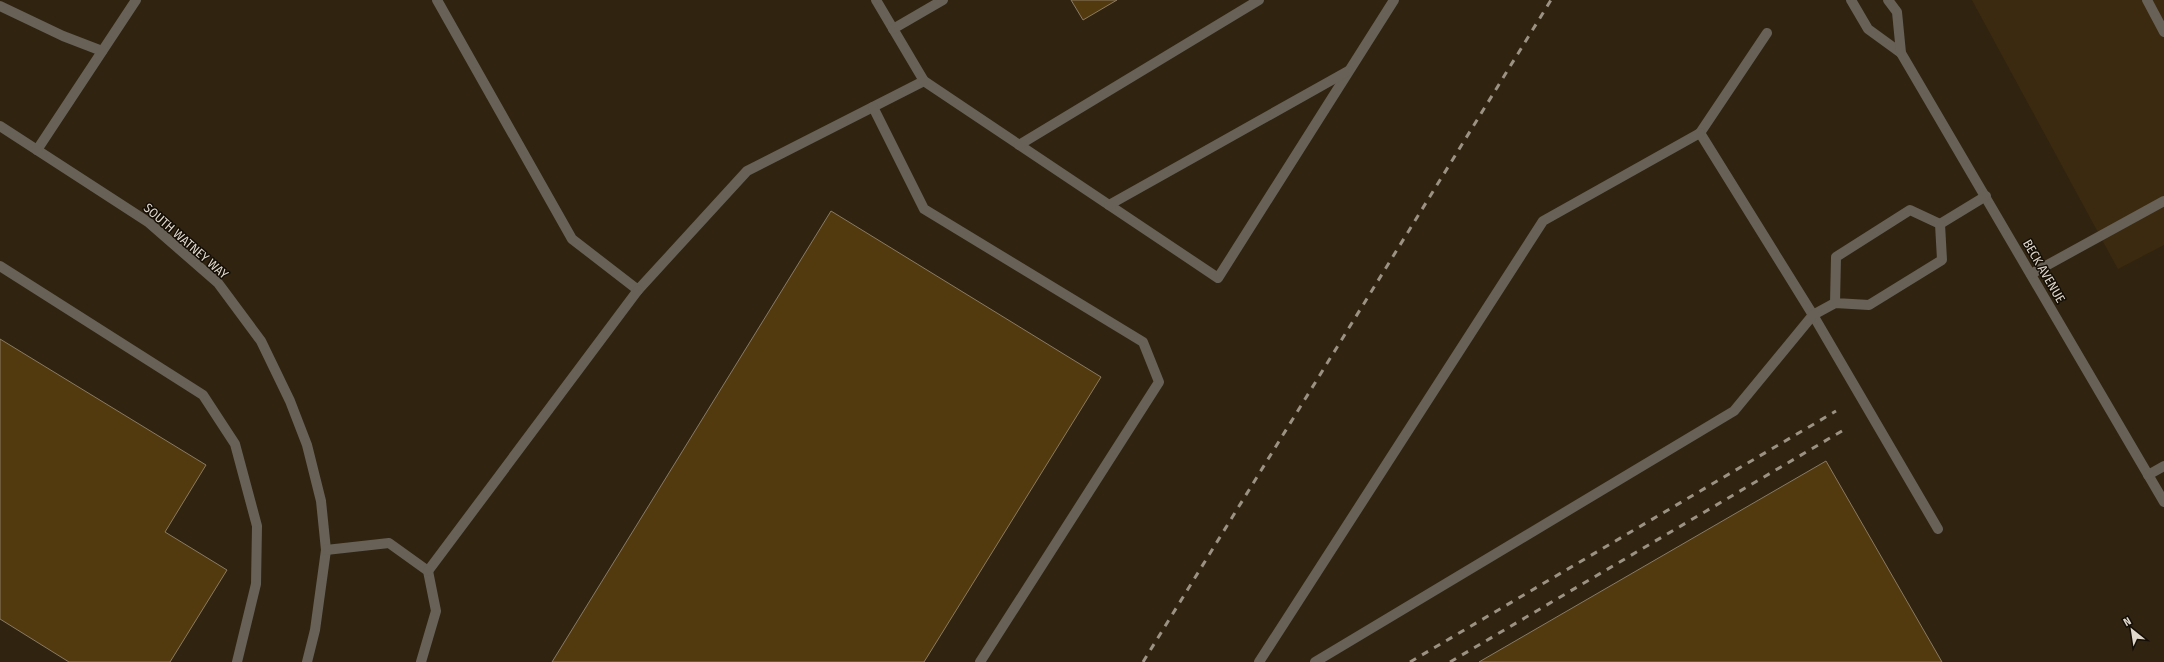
<svg xmlns="http://www.w3.org/2000/svg" width="2164" height="662" font-family="'Fira Sans Condensed',sans-serif">
	<rect width="100%" height="100%" fill="#302410"/>
	<polygon fill="#3b2a0f" points="1972,0 2164,0 2164,245 2118,269"/>
	<g fill="#533a0e" stroke="#897a64">
		<polygon points="1071,0 1117,0 1083,20"/>
		<polygon points="831,211 1101,377 924,662 552,662"/>
		<polygon points="0,339 206,465 165,532 227,570 170,662 69,662 0,619"/>
		<polygon points="1826,461 1942,662 1479,662"/>
	</g>
	<g fill="none" stroke-linecap="round" stroke-linejoin="round">
		<g stroke="#676157" stroke-width="10">
			<polyline points="437,0 572,239 638,290 747,171 924,81"/>
			<polyline points="876,0 924,81 1218,278 1394,0"/>
			<polyline points="1851,0 1868,29 1901,53"/>
			<polyline points="1888,0 1897,12 1901,53 2164,502"/>
			<polyline points="2147,0 2164,32"/>
			<polyline points="0,6 63,36 102,51"/>
			<polyline points="893,29 943,0"/>
			<polyline points="1767,33 1700,133 1813,315 1938,529"/>
			<polyline points="873,107 924,209 1143,342 1159,382 980,662"/>
			<polyline points="0,126 148,222 218,283 261,341 290,401 307,445 321,501 326,550 315,630 307,662"/>
			<polyline points="1019,145 1259,0"/>
			<polyline points="37,150 136,0"/>
			<polyline points="1109,205 1348,71"/>
			<polyline points="1940,224 1986,196"/>
			<polyline points="0,266 203,395 235,444 257,526 256,584 237,662"/>
			<polyline points="2031,274 2164,201"/>
			<polyline points="2148,475 2164,466"/>
			<polyline points="326,550 389,543 428,571 436,611 421,662"/>
			<polyline points="428,571 638,290"/>
			<polyline points="1259,662 1543,221 1700,133"/>
			<polyline points="1315,662 1734,411 1813,315 1835,303 1869,305 1942,260 1940,224 1910,210 1836,257 1835,303"/>
		</g>
		<g stroke="#9b9283" stroke-width="3" stroke-dasharray="7 7" stroke-linecap="butt">
			<polyline points="1143,662 1551,0"/>
			<polyline points="1410,662 1836,411"/>
			<polyline points="1450,662 1847,428"/>
		</g>
	</g>
	<g text-anchor="middle" dominant-baseline="central" stroke-width="3" stroke-linejoin="round" paint-order="stroke">
		<g font-size="13" fill="#dfd7cb" stroke="#140e06">
			<text transform="translate(186 241) rotate(41)">SOUTH WATNEY WAY</text>
			<text transform="translate(2044 271) rotate(60)">BECK AVENUE</text>
		</g>
	</g>
	<g transform="translate(2132 630) rotate(330)" stroke="#140e06" stroke-width="3" paint-order="stroke">
	<path d="M0-3L7 15L0 10L-7 15Z" fill="#dfd7cb"/>
	<text y="-6" font-size="11" font-weight="bold" text-anchor="middle" fill="#dfd7cb">N</text>
	</g>
</svg>
